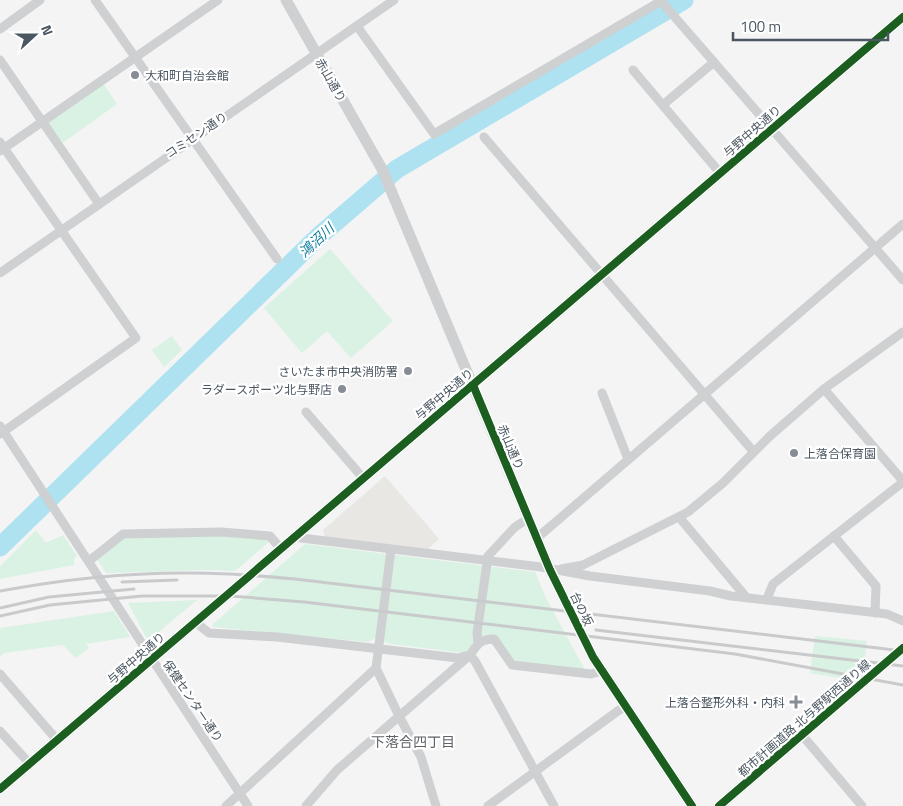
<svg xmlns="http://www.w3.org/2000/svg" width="903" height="806" font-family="'Titillium Web','Noto Sans JP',sans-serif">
	<rect width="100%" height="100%" fill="#f4f4f4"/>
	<polygon fill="#e8e7e3" points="385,476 439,539 428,549 325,537 323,530"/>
	<g fill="#d9f2e3">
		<polygon points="103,83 117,104 64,142 60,141 48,124 48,120"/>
		<polygon points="330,249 393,321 351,358 327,331 302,353 264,308"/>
		<polygon points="172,336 182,350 164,367 152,350"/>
		<polygon points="36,530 46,543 63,535 77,556 74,558 74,565 0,579 0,566"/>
		<polygon points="176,534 266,538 270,541 235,571 204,570 106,573 97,559 123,537"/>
		<polygon points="305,544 535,572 546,598 585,670 518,662 509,657 495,635 478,637 472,647 464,653 391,644 375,638 368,642 213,627 212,625"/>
		<polygon points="197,600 162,629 153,642 146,637 128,603"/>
		<polygon points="114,611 130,637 86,644 89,648 76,658 63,645 4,653 0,657 0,628"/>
		<polygon points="815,636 867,641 865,659 842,678 810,673"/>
	</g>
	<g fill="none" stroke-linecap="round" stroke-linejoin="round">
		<polyline stroke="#aee2f0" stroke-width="19" points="0,547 318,237 397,169 684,0"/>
		<g stroke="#ced0d2" stroke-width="9">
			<polyline points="95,0 277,259"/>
			<polyline points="660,0 903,280"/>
			<polyline points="357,26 434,134 661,1"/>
			<polyline points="0,29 40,0"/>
			<polyline points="0,60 99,204"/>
			<polyline points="633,70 720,173"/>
			<polyline points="664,104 714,62"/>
			<polyline points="484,137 753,451"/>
			<polyline points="0,142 136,338 0,434"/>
			<polyline points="0,151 218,0"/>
			<polyline points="0,273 394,0"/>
			<polyline points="824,389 903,481"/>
			<polyline points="602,393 628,459"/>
			<polyline points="306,412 363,478"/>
			<polyline points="0,426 248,806"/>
			<polyline points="679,517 746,597"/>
			<polyline points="834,536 876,586 875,613"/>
			<polyline points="293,537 541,567 590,576 710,591 731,596 887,614 903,621"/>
			<polyline points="537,538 903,224"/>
			<polyline points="391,550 376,668 399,716 421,757 436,806"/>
			<polyline points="89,561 123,534 221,532 270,536 280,548"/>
			<polyline points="561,569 583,565 688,512 723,483 770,436 824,389 903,332"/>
			<polyline points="767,599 773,584 903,482"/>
			<polyline points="195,622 209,633 277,637 458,658 469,655"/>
			<polyline points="478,642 477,633 488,556 515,527 529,518"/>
			<polyline points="470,655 475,661 554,806"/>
			<polyline points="0,674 57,740"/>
			<polyline points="0,731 30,764"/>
			<polyline points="802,735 862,806"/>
			<polyline points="226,806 376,668"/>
			<path d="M306,806L337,770L470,655C477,645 480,639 494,639L512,665L591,674L602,671"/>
			<polyline points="488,806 626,705"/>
		</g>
		<g stroke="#ced0d2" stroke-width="11">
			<polyline points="286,0 382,169 550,570 593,657 692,806"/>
			<polyline points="0,789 903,17"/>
			<polyline points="719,806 903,648"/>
		</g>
		<g stroke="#c9cacc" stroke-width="3">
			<polyline points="122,582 177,580"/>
			<path d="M0,591C65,579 129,572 195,573C228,573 262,576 295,579L903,651"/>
			<polyline points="0,608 49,597 134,589"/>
			<polyline points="0,616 50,605 142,596 231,596 304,602 735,654 903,685"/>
			<polyline points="596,630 903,666"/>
		</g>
		<g stroke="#fff" stroke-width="11">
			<g id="cycleway">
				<polyline points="473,385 550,570 593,657 692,806"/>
				<polyline points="0,789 903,17"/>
				<polyline points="719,806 903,648"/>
			</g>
		</g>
		<use href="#cycleway" stroke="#1b5e20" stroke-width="8"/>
	</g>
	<g fill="#868d94" stroke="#fff" stroke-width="2">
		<circle cx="135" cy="75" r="5"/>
		<circle cx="408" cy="371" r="5"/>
		<circle cx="342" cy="389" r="5"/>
		<circle cx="794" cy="453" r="5"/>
		<path d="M793.5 694.5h5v5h5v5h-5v5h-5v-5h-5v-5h5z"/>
	</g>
	<g text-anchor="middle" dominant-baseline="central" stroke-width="4.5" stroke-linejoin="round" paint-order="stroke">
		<g font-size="12" fill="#4a5661" stroke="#fff" text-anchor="end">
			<text x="145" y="75" text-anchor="start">大和町自治会館</text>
			<text x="398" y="371">さいたま市中央消防署</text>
			<text x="332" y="389">ラダースポーツ北与野店</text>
			<text x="804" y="453" text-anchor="start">上落合保育園</text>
			<text x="785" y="702">上落合整形外科・内科</text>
		</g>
		<g font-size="12" fill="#4a5661" stroke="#fff">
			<text transform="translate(331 80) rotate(60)">赤山通り</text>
			<text transform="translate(752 131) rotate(-41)">与野中央通り</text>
			<text transform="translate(196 135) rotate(-34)">コミセン通り</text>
			<text transform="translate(444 394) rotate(-40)">与野中央通り</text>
			<text transform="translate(511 447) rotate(67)">赤山通り</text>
			<text transform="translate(582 609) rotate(64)">台の坂</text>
			<text transform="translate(136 658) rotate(-41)">与野中央通り</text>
			<text transform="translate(193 701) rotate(56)">保健センター通り</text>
			<text transform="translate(804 718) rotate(-41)">都市計画道路 北与野駅西通り線</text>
		</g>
		<g font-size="14" font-style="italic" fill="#0c7c9b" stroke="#fff">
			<text transform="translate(316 240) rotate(-43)">鴻沼川</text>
		</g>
		<g font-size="14" fill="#5f6368" stroke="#fff">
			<text x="413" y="741">下落合四丁目</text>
		</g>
	</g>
	<g transform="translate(35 35) rotate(69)" stroke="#ffffff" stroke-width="4" paint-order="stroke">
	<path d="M0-4L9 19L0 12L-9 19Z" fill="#4a5661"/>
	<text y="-8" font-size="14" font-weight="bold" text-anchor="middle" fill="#4a5661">N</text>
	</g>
	<path d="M733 32v8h155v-8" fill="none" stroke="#4a5661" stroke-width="2.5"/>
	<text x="740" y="32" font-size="15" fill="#4a5661" stroke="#ffffff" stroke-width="4" paint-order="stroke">100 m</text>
</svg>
